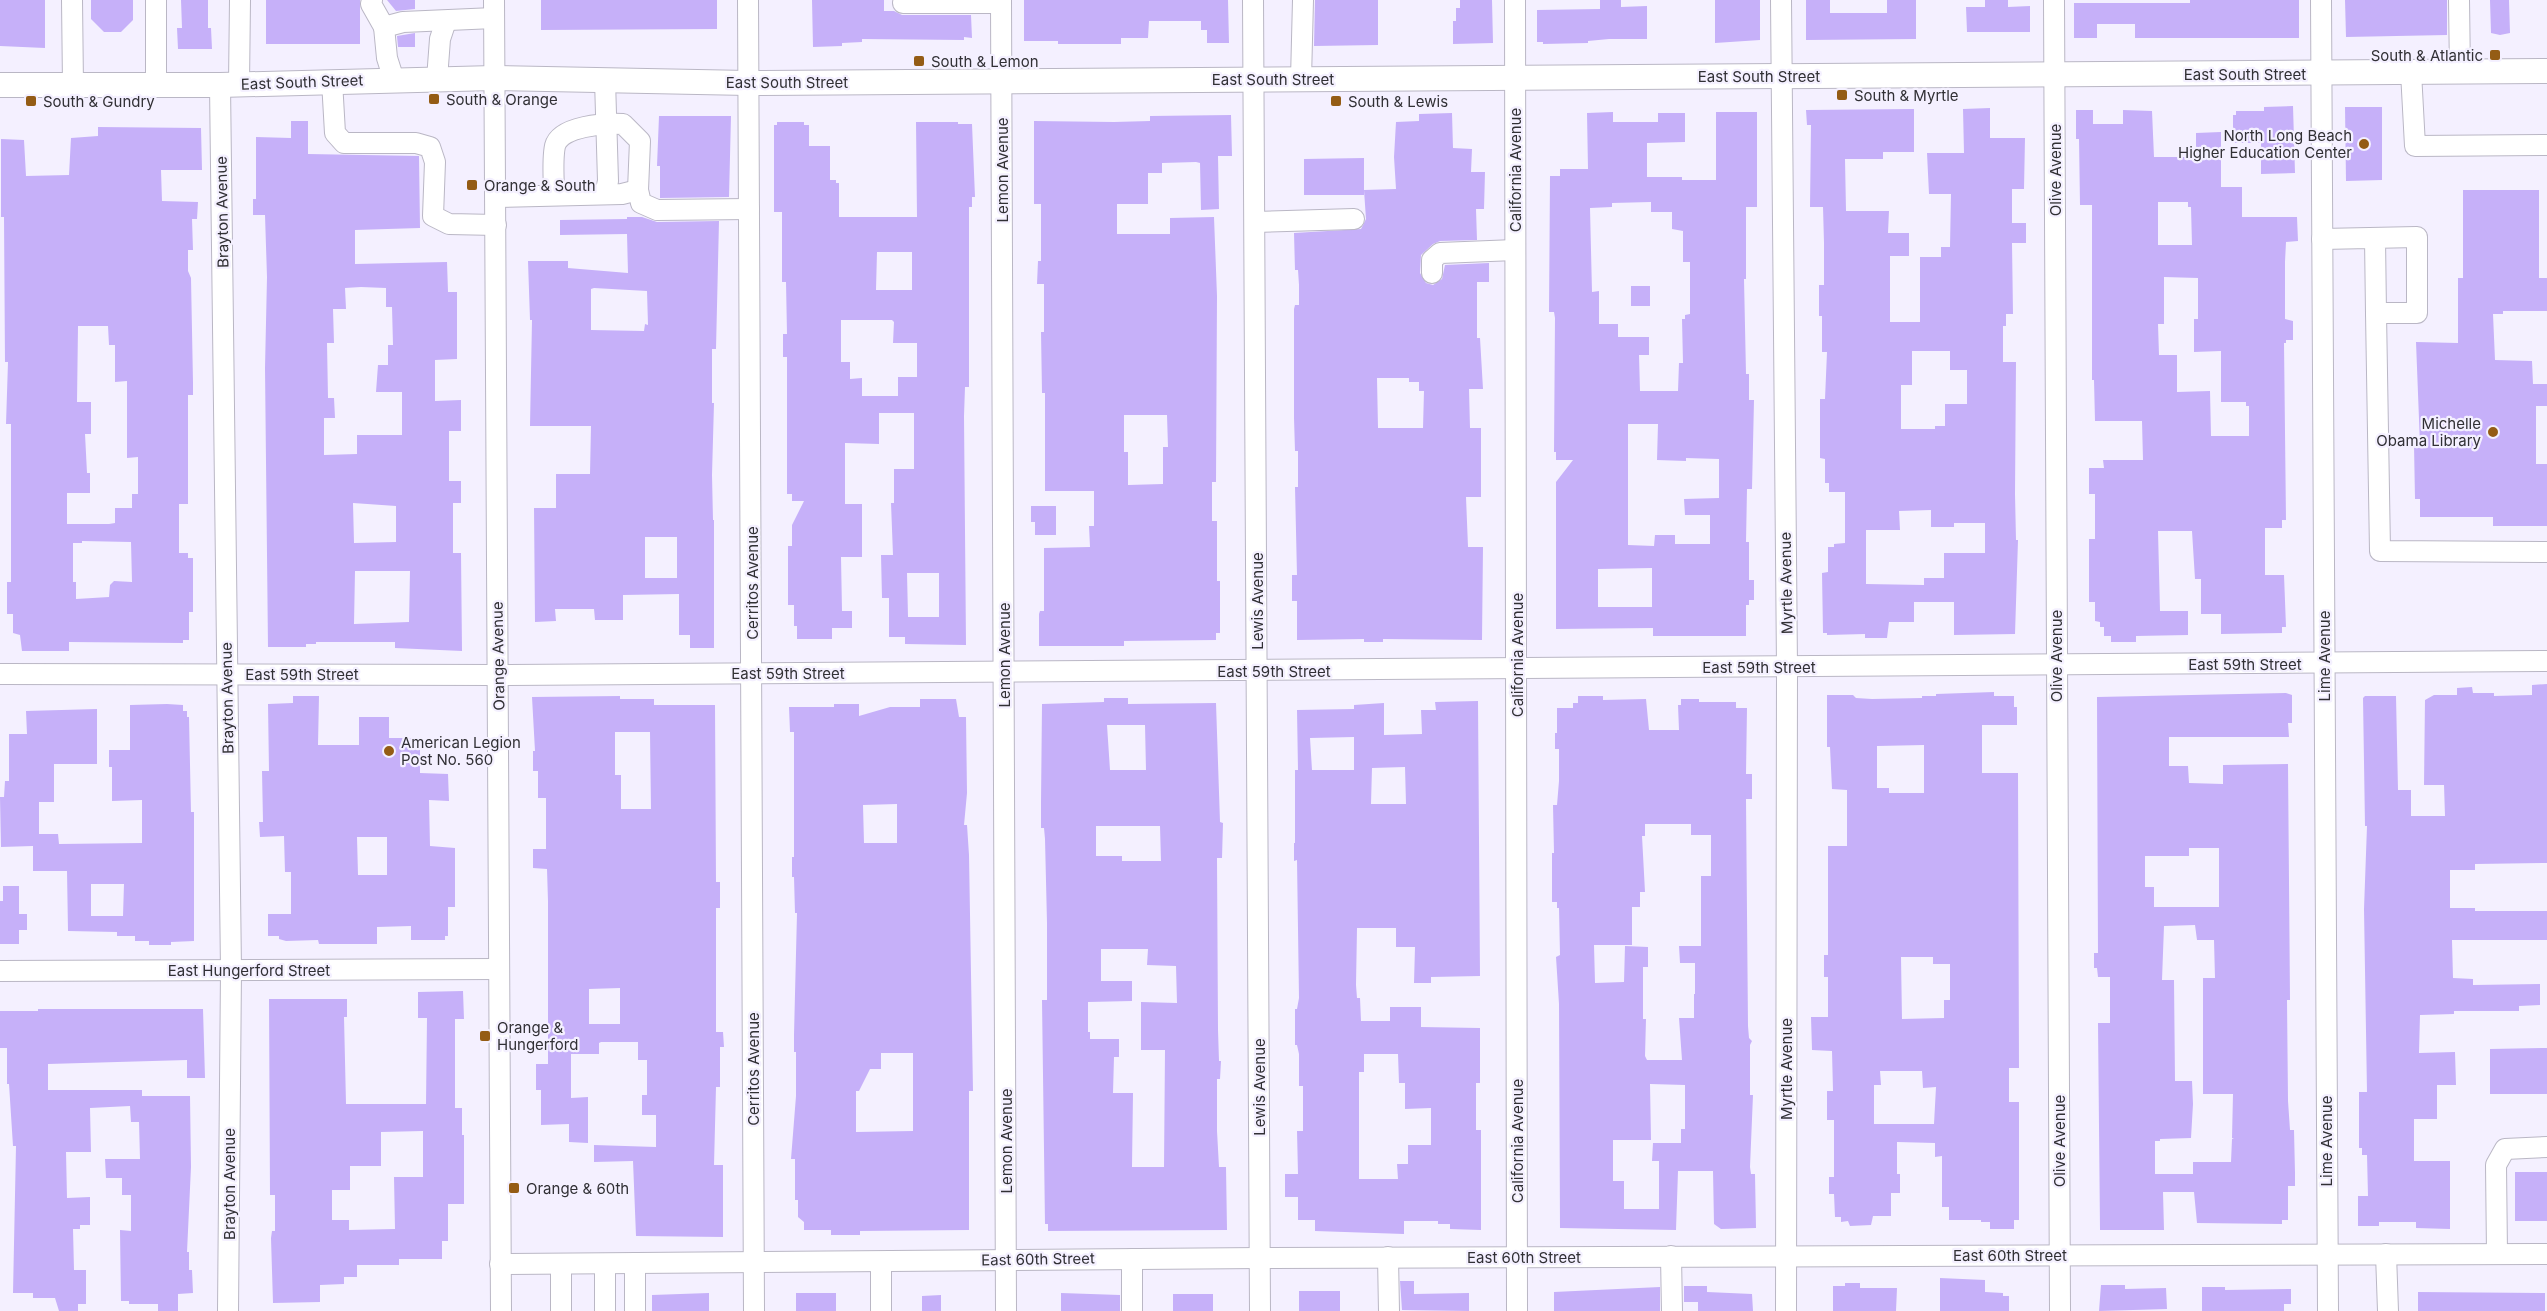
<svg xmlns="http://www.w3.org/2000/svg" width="2547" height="1311" font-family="Inter,sans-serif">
	<rect width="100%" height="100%" fill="#f4f0ff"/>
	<g fill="#c6b0f9" fill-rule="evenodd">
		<polygon points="0,0 45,0 45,48 0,46"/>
		<polygon points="91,0 133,0 133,20 121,32 104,32 91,19"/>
		<polygon points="181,0 208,0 208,28 211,28 212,49 178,49 177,28 182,28"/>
		<rect x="266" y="0" width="94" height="44"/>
		<polygon points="387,0 415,0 415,9 396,11"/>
		<polygon points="541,0 717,0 717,29 541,30"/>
		<polygon points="812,0 884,0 884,11 894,11 902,15 971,15 972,38 964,37 964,40 862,39 862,42 842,43 842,46 813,47"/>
		<polygon points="1024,0 1228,0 1229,43 1207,43 1207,30 1201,30 1201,21 1149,21 1148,38 1121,38 1121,44 1058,44 1058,41 1024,41"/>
		<polygon points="1315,0 1378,0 1378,45 1314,46"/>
		<polygon points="1460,0 1492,0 1493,43 1453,44 1453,21 1456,21 1456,8 1460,8"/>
		<polygon points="1600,0 1621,0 1621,7 1647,6 1647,39 1609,39 1588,41 1588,43 1543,44 1543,42 1537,42 1537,10 1600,9"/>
		<polygon points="1715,0 1760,0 1760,40 1715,43"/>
		<polygon points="1806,0 1830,0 1830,13 1887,13 1887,0 1916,0 1916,39 1806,40"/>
		<polygon points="1985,0 2008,0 2008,7 2030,6 2030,32 1967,32 1966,7 1985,7"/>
		<polygon points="2190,0 2299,0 2299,38 2135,38 2135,24 2097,24 2097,38 2074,38 2074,3 2190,3"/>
		<polygon points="2345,0 2447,0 2447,35 2346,37"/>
		<polygon points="2490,0 2509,0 2510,33 2500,35 2491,33"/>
		<polygon points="415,33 415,47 398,47 397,36"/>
		<polygon points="2293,106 2295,173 2261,174 2261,143 2233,143 2233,115 2236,115 2236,111 2264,111 2264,107"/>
		<polygon points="2345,107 2382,107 2382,180 2346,181"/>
		<path d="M1990,108V138H2025L2024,189H2012V223H2026V243H2012L2013,314H2006V326H2003V362H2016L2015,494L2016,540H2018L2015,634L1954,635V602H1914V622H1889L1887,638H1865V634L1827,635V633H1823L1822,573L1828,572V547H1834V544L1845,543V492H1829V483H1825V459L1820,458V399H1825L1827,352H1822V316H1819V285H1824V243L1823,207H1810L1811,125H1807L1806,110L1914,109V152H1883V159H1845L1846,211H1889L1888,233H1909V256H1890V322H1920V257H1941V247H1950L1951,194H1929L1927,153H1964L1963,109ZM1912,351H1950V370H1967V404H1945V426H1935V429H1901V385H1912ZM1931,510V527H1954V523H1985V553H1944V578H1924V585L1866,584V530H1900L1899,511Z"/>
		<path d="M2076,110H2093V124H2123V110L2152,111L2154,157H2196V133L2221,132V187H2242V217H2297L2298,241L2286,242L2285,262V319L2293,321V340H2286V343H2284L2286,520H2282V528H2265V575H2284L2286,627H2282V633L2221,634V614H2201V579H2195L2192,531H2158L2160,611H2188V635L2136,636V642H2111V636H2104V627H2100V622L2095,621V602H2089V539H2095V494H2089V468H2104L2103,460H2143L2142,421H2095L2094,380H2092V205H2080L2079,139H2076ZM2158,202H2188V207H2191L2192,245H2158ZM2164,277L2198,278V319H2194V352L2221,351V402H2246V406H2249V436H2211L2210,391L2177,392V355H2159L2158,324H2164Z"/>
		<path d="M1613,112V122H1658V113H1685V142L1647,143V177H1682V180H1716V112H1757V207H1746V279H1744L1746,374H1749V400H1754L1752,489H1747L1746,542H1749V580H1754V600H1749V605H1746V636H1653V628L1556,629V482L1573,460H1556V452H1554L1555,318L1554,312H1549L1550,176H1560V169H1588L1587,113ZM1651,202V212H1672V229L1683,231V262H1690V314L1685,315V319H1682L1683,363H1679L1678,391H1640L1639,355H1649V337H1618V324H1599V291L1592,292L1590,208L1612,207V203ZM1628,424H1658L1657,460L1686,461V458L1719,459V498L1684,499L1685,515H1710V544H1675V535H1655L1654,546L1628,545ZM1652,568V607H1598V569Z"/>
		<path d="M1452,113L1453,148L1472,149L1471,172H1485L1484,209H1476L1477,240L1440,241L1433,244L1421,255L1420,273L1426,283L1433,285L1442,279L1445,265L1489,263V282H1477V338H1480L1483,389H1469L1470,428H1481V497H1466L1468,547H1483L1482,640L1383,639V642H1364V639L1297,640V601H1292V575H1297L1295,487H1298V451H1295L1294,418V309L1295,305H1299V285L1298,270H1295L1294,233L1361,229L1366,219L1364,190L1396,189L1394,157L1396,122L1419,121V114ZM1377,378H1409V382H1419V391H1424L1423,428H1378Z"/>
		<path d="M1231,115L1232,156H1218L1219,209L1201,210L1200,163L1196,162L1162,163V173H1148V204H1117V234H1170V218L1214,217L1217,296L1216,482H1212V521H1217V581H1220V633H1216V640L1124,641V646H1039V614L1040,611H1044V548L1090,547L1089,526H1094V491H1045V393H1042L1041,332H1044V284H1037L1038,261H1041V204H1034V121L1114,122L1150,121V116ZM1124,415H1167L1168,447H1163V484L1128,485V452H1124Z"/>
		<polygon points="659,116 731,116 729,197 660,198 660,166 657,166"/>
		<path d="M291,121H308V154L419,156L420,228L355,230V264L447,262L448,292H457V359L435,360V401L461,400V431H449V481H461V503H453V553H461L462,651L395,648V642H316V644H306V647H268L265,368L267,277L265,215H253V199H256V137L291,138ZM361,287L386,288V307H392L393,345H388V365H378L376,392H402V435H357V454L324,455V418H335L334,398H328L327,343H334L333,309H346L345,288ZM353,503L396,506V542L354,543ZM355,571H410L409,622L354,624Z"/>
		<path d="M777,122H804V125H809V146H830V180H836V183H839V217H917L916,122H958V124H972L975,197H972V207H969V387H965L964,416L966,645L905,644V637H889V598H882L881,555H893L891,503H894V469H914V413H879V444L845,443V504H862V557H841L842,611H852V628H832V639H797V626H794V605H788V546H792V525L804,501H792V494H787V357H783V334H787L786,282H782V212H774V125H777ZM877,252H912V290H876ZM841,320H892L894,322L893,343H917V377H898V396H862V378L850,379V362H841ZM907,573H939V617H908Z"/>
		<path d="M98,127L201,128L202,170H161L162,201L198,202L197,219H192L193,250H188V271L191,278L193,383V395H188V504H179V553H188V558H193V612H189V640H183V643L69,642V651H22L20,635L13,633V614H7V582H11V424H6L8,362H5L4,217H1V139L24,140L26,176L69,175L71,138L98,136ZM78,326H108L109,345H115V382L127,381V458L138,457V494H132V508H115V523L109,524H67V493H90V473H87L85,434H91V402H77ZM82,541L131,542L132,582L114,581L110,585L109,597L76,599V582H73V543H82Z"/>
		<polygon points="1364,158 1364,195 1304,195 1304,159"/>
		<polygon points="2463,190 2539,190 2539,278 2547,278 2547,311 2503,311 2503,314 2493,314 2495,360 2532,361 2533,384 2547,384 2547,406 2536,406 2536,464 2547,464 2547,526 2493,526 2493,517 2420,517 2420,499 2415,499 2414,445 2420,445 2416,342 2458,343 2458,278 2463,278"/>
		<path d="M627,217H642L657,222L719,221L716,349H712V403H714L712,475L713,520H714V648H690V635H679V594L623,595V620H595L594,609H555L556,621L535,622L534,508H556V474H590L591,426H530L532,320H530L528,261H568V268L628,273L627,234L560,235V220L627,219ZM594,288L647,291L648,325L645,324L644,331L591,330V289ZM645,537H677V578H645Z"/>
		<rect x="1631" y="286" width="19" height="20"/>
		<polygon points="1031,506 1056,506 1056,535 1035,535 1035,522 1031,522"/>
		<polygon points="2547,684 2547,863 2475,864 2475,870 2450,870 2450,908 2475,908 2475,911 2547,911 2547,940 2452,940 2453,978 2473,979 2473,985 2540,984 2540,1005 2519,1006 2519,1011 2454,1011 2454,1014 2420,1015 2419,1053 2455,1052 2456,1085 2437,1085 2437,1119 2414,1119 2414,1161 2450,1161 2450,1229 2416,1228 2416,1222 2379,1222 2379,1226 2358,1226 2358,1196 2368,1196 2367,1155 2362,1155 2362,1148 2359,1148 2359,1092 2367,1092 2364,909 2367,826 2365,826 2363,698 2365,696 2396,696 2398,790 2411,790 2411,816 2445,816 2444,785 2424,785 2425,700 2434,695 2457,695 2457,688 2472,687 2473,693 2494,693 2494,696 2532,695 2532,685"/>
		<path d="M1994,692V696H2014V707H2017V725H1982V773H2018L2019,1068H2009V1102H2019V1220H2014V1229H1990V1222H1981V1220H1949V1207H1942V1156L1935,1157V1143L1897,1142V1174H1900V1193H1891V1216H1873L1871,1225L1850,1226L1848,1221L1841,1222V1217H1835L1834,1194H1829V1177H1834V1120H1827V1091H1833L1832,1051L1812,1050L1811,1017H1828V977H1824V955H1828V846H1847V790L1832,789L1830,747H1827V695H1853L1856,698L1872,699L1922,698V696H1936V694ZM1924,745V793H1889V788H1877V746ZM1901,957H1933V964H1950V1000H1944V1018L1902,1019ZM1880,1071H1922L1923,1088L1936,1087L1934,1124H1874V1085H1881Z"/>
		<path d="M2286,693L2292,695V723H2288L2289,737H2169V766H2188L2189,783L2223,784V765L2288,764L2290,1000H2287L2288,1101L2290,1130H2294L2295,1173V1186H2288V1220H2282V1224L2197,1223L2194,1192H2163L2164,1230H2100L2098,1023H2110V977H2098L2097,968H2094V953H2098L2097,697ZM2189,848H2219V907H2154V887H2145V856H2189ZM2195,925L2197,940H2214L2215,978H2203V1094H2233L2232,1138H2234L2232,1139L2231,1162H2193V1174H2155V1141H2160V1139L2191,1138L2193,1104L2192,1081H2175L2174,980H2162L2164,926Z"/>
		<path d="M293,696H319L318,745H359V717H389V738H420V773L448,774L449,801L429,800L430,846L455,848V907H448V936H445V940H411V926L377,927V944H319L318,940L286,941L279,939V936H268V914H291V872H285L284,836L260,837L259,822H263L262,771H269L268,704L293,703ZM357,837H387V875H358Z"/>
		<path d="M620,696V699H654V705H715L716,882H720V908H716V1032H723L724,1047H720V1087H716L714,1165H723V1237L636,1236L633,1161L594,1162V1145L656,1147V1115H642V1095H647V1060H638V1042H601L599,1043V1054H571V1098L588,1097V1143L569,1142V1124L541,1125V1090H536V1064H548V901L547,869L533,868V849H546V798H538V771H533V751H535L532,697ZM615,732H650L651,809H621V775H615ZM620,988V1024H589V989Z"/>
		<path d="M1578,696H1603V700L1646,699L1649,730H1679L1678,705H1681V699H1699V702H1736V708H1747L1746,774H1752V799H1746L1748,1026L1749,1038L1752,1041L1750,1045V1095H1753L1750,1167L1751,1174H1755L1756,1228L1721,1229L1714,1224L1713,1171H1678L1676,1230L1560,1228L1559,1004L1556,957L1560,955L1559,908H1557V902H1552V853H1554L1553,805H1557L1559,781V749H1555V733H1557V708H1573V703H1578ZM1645,824H1691V835H1711V876H1701V946H1679L1680,963H1695V994H1694V1018H1679L1682,1060H1647L1645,1056L1646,1019H1643V967H1648V947L1625,946L1624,982L1595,983L1594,945H1632V907H1640V892H1645L1642,836H1645ZM1650,1084L1685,1085V1129H1681V1143H1653L1652,1161H1659V1209H1624V1181H1613V1140H1651Z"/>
		<path d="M1104,698H1128V704L1216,703L1220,822L1223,823L1222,858H1217L1218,1030L1219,1061H1221L1220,1079H1217V1131L1219,1167H1226L1227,1230L1048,1231V1224H1045L1042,1000H1047V923L1045,839L1044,828H1041V803L1042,704L1104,702ZM1107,725H1145L1146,770H1110ZM1096,826H1160L1161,861H1122V856H1096ZM1101,949H1148L1147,965L1176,966L1177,1003L1141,1002V1050H1165L1164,1167H1132L1133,1093H1113L1114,1057H1119V1039H1090V1032H1088V1002L1132,1001V981H1101Z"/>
		<path d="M920,699H956L959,717H966L967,793L964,825H967L969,855L973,1091H969V1230L860,1231V1235H831V1230H804V1222L798,1217V1200H795V1159H791L796,1096V1052H794V1035L797,913H795L794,877H792V857H794V732H790L789,707H834V704H859V716L890,707H920ZM897,804V843H864L863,805ZM881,1053H913V1131L856,1132V1091H859L870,1069H881Z"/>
		<path d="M1478,701L1480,976L1431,977V983H1414L1415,947H1396V928H1357L1356,985L1357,998H1360L1361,1021H1390V1007H1421V1027L1480,1028V1083H1476V1130H1481V1230L1450,1229V1224H1438V1221H1404V1234L1315,1231V1220H1298V1197H1285V1174H1298L1297,1131H1303V1086H1299V1054L1297,1045H1295V1009H1297L1299,998L1297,860L1294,861V843H1295V770H1298L1297,710L1354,709V705L1384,703V735L1422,734L1421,710H1436L1435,702ZM1354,737V770H1312L1310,738ZM1405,767L1406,804H1371L1372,768ZM1364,1054H1398L1399,1083H1405V1109L1431,1108V1145H1408V1164H1397L1398,1179H1359V1072H1364Z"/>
		<path d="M167,704L183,705V711H187V717H189L191,812H194V941L171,942V945H149V941H135V936H117V932L68,931L67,871H33V846L1,847L0,797H4L5,781H9V734H27L26,711L97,709V764H54V802H39V834H58L59,844L142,843V800L112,801V767H109V750H130V705ZM91,884H124L123,916H91Z"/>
		<polygon points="3,886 19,886 19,914 27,914 27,930 19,930 19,944 0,944 0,901 3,901"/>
		<path d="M463,991L464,1019H455V1108H462V1135H464V1204H448V1241H442V1259H399V1265H357V1277H344V1284L320,1285V1302L273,1303L271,1238L272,1231H275V1195H270L269,999H347V1017H344L346,1104H426L427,1018H418V992ZM423,1131V1177H394L395,1229L349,1230V1220H332V1190H350V1166H381V1132Z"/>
		<polygon points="38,1009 203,1009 205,1078 187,1078 187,1060 48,1064 48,1090 142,1090 142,1096 190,1096 191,1167 187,1252 189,1252 189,1270 192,1270 193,1293 178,1294 178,1311 158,1311 158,1304 129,1304 129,1301 121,1301 120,1230 131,1231 131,1195 122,1195 122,1178 106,1178 105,1159 140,1159 139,1122 131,1122 130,1106 90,1108 91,1152 66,1152 67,1198 90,1197 90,1225 80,1225 80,1229 73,1229 74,1270 86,1270 86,1304 78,1304 78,1311 59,1311 55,1298 33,1298 33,1293 13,1293 16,1146 13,1146 9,1084 7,1084 7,1048 0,1048 0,1011 38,1011"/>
		<polygon points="2547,1048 2547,1094 2490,1094 2490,1049"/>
		<rect x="2515" y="1172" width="32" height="49"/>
		<polygon points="1940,1278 1985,1280 1985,1292 2003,1293 2003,1296 2009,1296 2009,1311 1940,1311"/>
		<polygon points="1400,1281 1414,1281 1414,1294 1469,1293 1469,1311 1402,1310"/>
		<polygon points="1845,1283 1860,1283 1860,1288 1897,1288 1896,1311 1833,1311 1833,1286 1845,1286"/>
		<polygon points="2101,1285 2125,1285 2125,1289 2166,1288 2167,1309 2099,1311"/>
		<polygon points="1684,1286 1707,1286 1707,1292 1752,1294 1753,1311 1698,1311 1698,1302 1684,1302"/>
		<polygon points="1660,1287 1660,1311 1554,1311 1554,1292"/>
		<polygon points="2202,1287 2225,1287 2225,1290 2291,1289 2291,1304 2284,1304 2284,1311 2202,1311"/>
		<rect x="1299" y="1291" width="41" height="20"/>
		<polygon points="2418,1292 2545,1293 2545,1311 2418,1311"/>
		<polygon points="709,1293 709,1311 652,1311 652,1295"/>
		<rect x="796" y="1293" width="40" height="18"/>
		<polygon points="1061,1293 1120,1295 1120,1311 1061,1311"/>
		<rect x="1173" y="1294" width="40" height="17"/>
		<polygon points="941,1295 941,1311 922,1311 922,1296"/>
	</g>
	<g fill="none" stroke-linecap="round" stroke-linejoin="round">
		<g stroke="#bab7c5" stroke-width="22">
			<g id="minor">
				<polyline points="72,0 73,85"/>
				<polyline points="156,0 156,85"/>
				<polyline points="372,0 371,4 384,27 403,22 494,18"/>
				<polyline points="494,0 501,1311"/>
				<polyline points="748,0 754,1311"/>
				<polyline points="1001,0 1006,1311"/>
				<polyline points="1253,0 1260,1311"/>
				<polyline points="1515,0 1517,1311"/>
				<polyline points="1781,0 1787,667 1786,1311"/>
				<polyline points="2054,0 2060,1311"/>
				<polyline points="2321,0 2328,1311"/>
				<polyline points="2459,0 2460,72"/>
				<polyline points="903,3 1001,3"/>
				<polyline points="384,27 387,58 394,80"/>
				<polyline points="2411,72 2415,146 2547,145"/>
				<polyline points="437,79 440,39 446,21"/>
				<polyline points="1301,79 1303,0"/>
				<polyline points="332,81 335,133 344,143 416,143 430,147 435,162 433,216 449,224 496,225"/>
				<polyline points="239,84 240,0"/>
				<polyline points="220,85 231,970 228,1311"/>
				<path d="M554,194C554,179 552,160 555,146C560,126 605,123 623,124L640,141L638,190L641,203L657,210L749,209"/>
				<polyline points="605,194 608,181 605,80"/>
				<polyline points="496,197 622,194 638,190"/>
				<polyline points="1255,222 1354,219"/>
				<polyline points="2322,239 2417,237 2417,313 2376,313 2375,238"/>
				<polyline points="1432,273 1432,260 1440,253 1515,250"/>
				<polyline points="2376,313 2380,551 2547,552"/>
				<polyline points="0,674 498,675 2547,661"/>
				<polyline points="0,971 497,969"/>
				<polyline points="2386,1254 2388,1311"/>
				<polyline points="2497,1254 2496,1165 2505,1149 2547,1147"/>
				<polyline points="1671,1256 1672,1311"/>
				<polyline points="1388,1257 1389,1311"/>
				<polyline points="881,1262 881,1311"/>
				<polyline points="635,1263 635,1311"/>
				<polyline points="500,1264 1260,1258 2547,1254"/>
				<polyline points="561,1264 561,1311"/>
				<polyline points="605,1264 605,1311"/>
				<polyline points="1132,1311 1132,1259"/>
			</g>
		</g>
		<g stroke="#bab7c5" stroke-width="26">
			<polyline id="major" points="0,85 220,85 494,78 748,83 2547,71"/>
		</g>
		<use href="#minor" stroke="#fff" stroke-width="20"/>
		<use href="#major" stroke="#fff" stroke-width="24"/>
	</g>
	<g fill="#945c15" stroke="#f4f0ff" stroke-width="2">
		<rect x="2489" y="49" width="12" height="12" rx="3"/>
		<rect x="913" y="55" width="12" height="12" rx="3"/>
		<rect x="1836" y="89" width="12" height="12" rx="3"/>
		<rect x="428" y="93" width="12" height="12" rx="3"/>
		<rect x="25" y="95" width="12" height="12" rx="3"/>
		<rect x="1330" y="95" width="12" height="12" rx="3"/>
		<circle cx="2364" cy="144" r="6"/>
		<rect x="466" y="179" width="12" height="12" rx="3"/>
		<circle cx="2493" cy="432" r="6"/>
		<circle cx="389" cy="751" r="6"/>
		<rect x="479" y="1030" width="12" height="12" rx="3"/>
		<rect x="508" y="1182" width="12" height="12" rx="3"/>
	</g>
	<g text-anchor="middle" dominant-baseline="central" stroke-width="4.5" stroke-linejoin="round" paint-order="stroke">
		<g font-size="15" fill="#313035" stroke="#f4f0ff" text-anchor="start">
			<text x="2483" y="55" text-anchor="end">South &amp; Atlantic</text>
			<text x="931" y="61">South &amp; Lemon</text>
			<text x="1854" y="95">South &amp; Myrtle</text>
			<text x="446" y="99">South &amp; Orange</text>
			<text x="43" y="101">South &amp; Gundry</text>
			<text x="1348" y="101">South &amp; Lewis</text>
			<text x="2352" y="135" text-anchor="end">North Long Beach<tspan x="2352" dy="17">Higher Education Center</tspan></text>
			<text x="484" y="185">Orange &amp; South</text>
			<text x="2481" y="423" text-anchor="end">Michelle<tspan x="2481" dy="17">Obama Library</tspan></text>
			<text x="401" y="742">American Legion<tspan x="401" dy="17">Post No. 560</tspan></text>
			<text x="497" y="1027">Orange &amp;<tspan x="497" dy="17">Hungerford</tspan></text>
			<text x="526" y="1188">Orange &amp; 60th</text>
		</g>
		<g font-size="15" fill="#313035" stroke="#f4f0ff">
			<text x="2245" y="74">East South Street</text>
			<text x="1759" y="76">East South Street</text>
			<text x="1273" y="79">East South Street</text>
			<text transform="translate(302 82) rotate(-2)">East South Street</text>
			<text x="787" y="82">East South Street</text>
			<text transform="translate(1002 170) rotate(-90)">Lemon Avenue</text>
			<text transform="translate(1515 170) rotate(-90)">California Avenue</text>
			<text transform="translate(2055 170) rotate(-90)">Olive Avenue</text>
			<text transform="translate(222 212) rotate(-91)">Brayton Avenue</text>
			<text transform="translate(752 583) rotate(-90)">Cerritos Avenue</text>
			<text transform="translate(1786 583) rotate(-91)">Myrtle Avenue</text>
			<text transform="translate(1257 601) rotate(-90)">Lewis Avenue</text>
			<text transform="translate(1004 655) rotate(-90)">Lemon Avenue</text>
			<text transform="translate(1517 655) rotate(-90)">California Avenue</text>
			<text transform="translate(498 656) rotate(-91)">Orange Avenue</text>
			<text transform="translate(2056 656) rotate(-90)">Olive Avenue</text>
			<text transform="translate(2324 656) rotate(-90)">Lime Avenue</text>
			<text x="2245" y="664">East 59th Street</text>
			<text x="1759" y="667">East 59th Street</text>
			<text x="1274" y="671">East 59th Street</text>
			<text x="788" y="673">East 59th Street</text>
			<text x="302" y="674">East 59th Street</text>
			<text transform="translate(227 698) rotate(-91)">Brayton Avenue</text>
			<text x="249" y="970">East Hungerford Street</text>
			<text transform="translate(753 1069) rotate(-90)">Cerritos Avenue</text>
			<text transform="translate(1786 1069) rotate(-90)">Myrtle Avenue</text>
			<text transform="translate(1259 1087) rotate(-90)">Lewis Avenue</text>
			<text transform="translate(1006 1141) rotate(-90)">Lemon Avenue</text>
			<text transform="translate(1517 1141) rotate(-90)">California Avenue</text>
			<text transform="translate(2059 1141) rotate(-90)">Olive Avenue</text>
			<text transform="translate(2326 1141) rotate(-90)">Lime Avenue</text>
			<text transform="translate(229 1184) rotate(-90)">Brayton Avenue</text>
			<text x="2010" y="1255">East 60th Street</text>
			<text x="1524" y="1257">East 60th Street</text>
			<text transform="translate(1038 1259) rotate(-1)">East 60th Street</text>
		</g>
	</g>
</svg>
